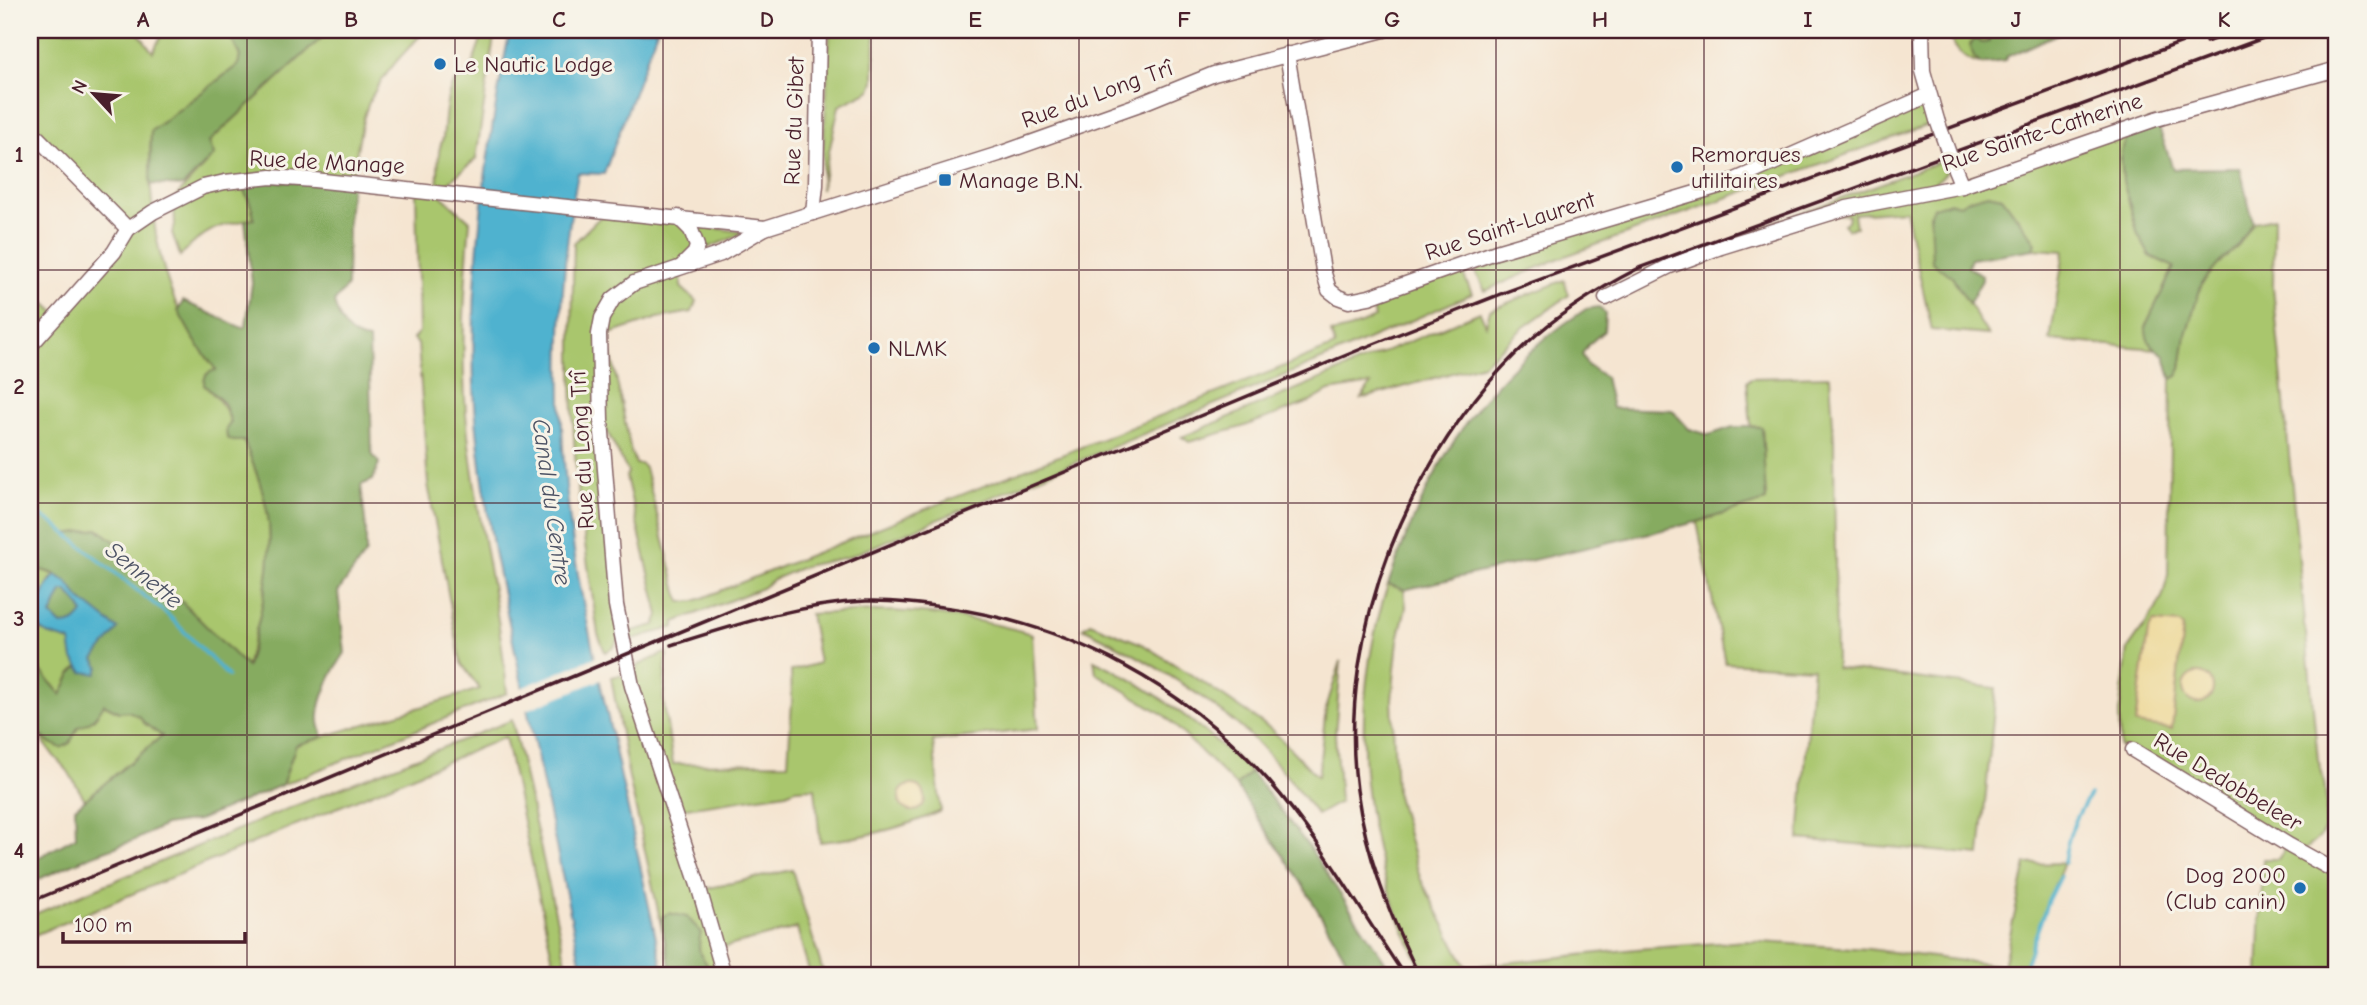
<svg xmlns="http://www.w3.org/2000/svg" width="2367" height="1005" font-family="'Comic Neue',sans-serif">
	<rect width="100%" height="100%" fill="#f7f3e8"/>
	<filter id="ink" filterUnits="userSpaceOnUse"><feTurbulence type="fractalNoise" baseFrequency=".0143" numOctaves="2"/><feDisplacementMap in="SourceGraphic" scale="14" xChannelSelector="R" yChannelSelector="G"/><feConvolveMatrix kernelMatrix="1 2 1 2 8 2 1 2 1" color-interpolation-filters="sRGB"/></filter>
	<filter id="wash" filterUnits="userSpaceOnUse"><feTurbulence type="fractalNoise" baseFrequency=".00686" numOctaves="4" result="noise"/><feDisplacementMap in="SourceGraphic" scale="28" xChannelSelector="R" yChannelSelector="G"/><feGaussianBlur stdDeviation="1.57" result="paint"/><feColorMatrix in="noise" values="0 0 0 0 0 0 0 0 0 0 0 0 0 0 0 0 0 1.4 0 .05"/><feComposite in="paint" operator="in"/></filter>
	<g filter="url(#wash)">
		<rect width="100%" height="100%" fill="#f5e5d1"/>
		<g fill="#a9c66d" stroke="#7a724c" stroke-width="2" fill-rule="evenodd">
			<path d="M30,30H136L153,52L164,30H227L240,56L238,65L151,131C146,215 160,304 217,370L204,385C224,404 231,412 233,441H244C255,468 266,495 269,524C273,572 259,621 246,667L182,602L141,571L113,540L98,529L67,534L49,520L30,511V289L58,315L128,229L30,130Z"/>
			<path d="M330,30H426C406,50 384,73 371,98C359,123 357,157 351,184L237,181C245,190 253,207 254,219C217,225 206,229 180,256L172,233L175,225L174,201L170,203L214,155L209,142Z"/>
			<path d="M484,30H495L476,159L437,192L470,221C464,292 460,364 468,435C477,521 500,606 507,693L282,785L296,745L480,689L461,663L428,484L418,344L413,339L419,332L416,190L437,192C438,179 438,166 439,153C439,148 442,143 443,137C446,122 443,74 468,78Z"/>
			<polygon points="830,30 875,30 874,81 871,90 839,106 821,189"/>
			<path d="M1955,30H1988L1989,41L1982,43L1974,58L1981,64C1966,61 1959,54 1951,40L1955,38Z"/>
			<polygon points="1929,95 1931,124 1560,258 1485,291 1476,273 1480,262 1726,184"/>
			<path d="M2132,127L2121,152L2123,181L2138,234L2150,256L2174,267L2146,325L2150,344L2156,349L2050,340L2064,251L2034,249L2036,243L2002,197L1988,194L1970,199L1960,205L1932,262L1952,277L1988,335L1932,330L1905,210L1854,214L1856,227L1847,229L1843,224L1848,221L1849,215L1843,214L1739,236L1944,160L1949,165C1944,183 1924,187 1908,192L1907,196Z"/>
			<path d="M606,211L741,232L740,235L695,253L681,267V287L696,301L692,312L658,318L610,334L609,342L631,452L636,464H641L645,468L677,592L681,602L695,601L1335,346L1331,333L1349,329L1375,318L1371,301L1461,269L1472,294L1338,353L848,557L805,566L774,579L762,588L675,622V627L630,640L622,635L613,648L605,652L598,634C590,579 581,524 576,469C570,393 572,318 574,243ZM602,422L628,472L626,477L659,615L655,625L622,634Z"/>
			<path d="M2274,218L2273,286L2318,760C2325,777 2332,823 2319,838C2315,843 2307,848 2301,852L2337,872V975H2258L2263,859H2278L2283,852V842L2133,750L2120,747L2119,713L2128,649L2156,609L2163,595L2168,575L2171,379L2177,376L2181,369L2186,334L2202,283L2222,260L2237,247L2254,222Z"/>
			<polygon points="1564,280 1569,295 1524,327 1483,364 1361,399 1371,384 1329,391 1310,402 1242,427 1189,442 1182,437 1480,312 1486,325 1490,310"/>
			<polygon points="1827,376 1830,377 1834,441 1836,668 1996,688 1980,855 1799,839 1813,668 1725,663 1697,522 1766,501 1762,427 1751,426 1747,382 1751,378"/>
			<polygon points="39,569 56,575 50,580 35,626 48,634 71,641 73,659 79,666 71,674 61,695 30,658 32,641 30,635 30,577 35,570"/>
			<path d="M1388,584L1404,590L1406,607L1398,640L1392,699L1396,792L1420,878L1466,967L1636,949L1746,941L1868,949L2003,966L2026,864L2064,863L2048,900L2022,975H1425C1360,852 1345,717 1388,584Z"/>
			<path d="M876,611C930,611 980,619 1032,634L1038,729L933,741L941,811C903,828 862,838 820,842L815,788L796,789L786,793L673,810L699,890L792,870L824,975H810L797,928L717,949L724,975H672L628,773L611,677L620,675L632,685L637,666L667,652L663,698L673,764L788,763L792,701L791,671L819,663L810,614Z"/>
			<path d="M1090,623L1142,644L1204,683L1271,729L1318,777L1326,708L1341,661L1335,735L1340,802L1317,815C1293,783 1269,751 1238,725C1190,685 1139,655 1083,628Z"/>
			<path d="M1094,660C1154,687 1202,728 1251,772L1236,786L1164,715L1096,673Z"/>
			<polygon points="103,704 119,712 129,711 140,717 145,723 162,736 85,800 68,771 54,756 35,730 48,742 70,743 78,726"/>
			<polygon points="512,720 569,975 556,975 505,737 30,937 30,916 292,807"/>
		</g>
		<g fill="#86ab60" stroke="#686546" stroke-width="2">
			<polygon points="227,30 330,30 209,142 214,155 183,186 150,184 151,131 238,65 240,56"/>
			<polygon points="1988,30 2066,30 2006,57 2005,61 1981,64 1974,58 1970,44 1976,39 1982,43 1989,42"/>
			<path d="M2156,119L2173,169L2240,168L2253,222L2237,247L2222,260L2202,283L2186,334L2181,369L2177,376L2171,379L2165,355C2151,347 2145,341 2146,325L2174,267L2150,256L2138,234L2123,181L2121,152L2132,127Z"/>
			<path d="M237,180L351,184L348,222L347,286L334,302C339,321 348,338 369,340L372,454L379,463L373,480L361,485L366,529V553L338,592L345,653C334,669 317,701 319,721C319,726 322,732 323,737L296,745L282,785L199,820L165,825L135,840L93,855L30,883V862L76,837L75,808L162,736L144,723L140,717L129,711L119,712L104,704C98,715 91,724 78,727L70,743L61,748L48,742L30,723V635L32,641L30,658L61,695L71,674L79,666L83,672L117,629C106,619 92,611 81,600C66,585 61,570 35,570L30,576V511L49,520L67,534L98,529L113,540L141,571L182,602L247,667C259,621 273,572 269,524C266,495 255,468 244,441H233L227,438L226,429L231,422L224,403L204,385C204,375 207,372 216,370L193,338L178,311L183,301L242,328L246,326L252,283L245,220L254,219C253,206 245,190 237,180Z"/>
			<polygon points="1988,194 2002,197 2036,243 2034,249 1971,259 1968,267 1982,275 1982,280 1969,304 1952,277 1932,262 1930,213 1933,207 1950,202 1960,205 1970,199"/>
			<path d="M1599,307L1605,313L1604,331L1588,345L1582,354L1587,365L1605,377L1612,408L1672,410L1689,429L1709,435L1733,427H1762L1766,501L1697,522L1404,590L1388,584C1430,466 1478,379 1586,309Z"/>
			<path d="M62,591H67L80,606L83,613C77,622 72,625 61,625L51,615Z"/>
			<polygon points="1251,772 1309,847 1394,975 1356,975 1301,882 1236,786"/>
			<path d="M669,913L687,917L701,932C695,960 705,954 712,975H672L661,922L663,916Z"/>
		</g>
		<g fill="#eeda9e" stroke="#9c7c64" stroke-width="2">
			<polygon points="2153,622 2180,624 2183,627 2172,729 2135,724 2148,631"/>
			<circle cx="2198" cy="688" r="15"/>
			<circle cx="912" cy="798" r="13"/>
		</g>
		<g fill="#50b2cf" stroke="#4d687d" stroke-width="2" fill-rule="evenodd">
			<path d="M510,30H657L604,174L578,173C556,284 556,417 571,530C580,597 596,662 610,727C628,810 646,893 664,975H583L494,551C485,496 476,441 474,386C470,267 486,146 510,30Z"/>
			<path d="M56,575L67,582L80,599L118,629L94,659L99,667L97,674L83,672L73,659L70,641L48,634L35,626C36,611 44,585 56,575ZM62,591H67L80,606L83,613C77,622 72,625 61,625L51,615Z"/>
		</g>
		<polygon fill="#f5e5d1" points="598,656 603,679 524,711 519,689"/>
		<g fill="none" stroke-linecap="round" stroke-linejoin="round">
			<g stroke="#50b2cf" stroke-width="3.5">
				<polyline points="30,511 49,520 168,615 228,676"/>
				<path d="M2064,863C2067,837 2075,817 2090,795"/>
				<polyline points="2022,975 2048,900 2060,876"/>
			</g>
		</g>
	</g>
	<g filter="url(#ink)">
		<g fill="none" stroke-linecap="round" stroke-linejoin="round">
			<g stroke="#866465" stroke-width="17">
				<g id="minor">
					<polyline points="1922,30 1923,71 1937,120"/>
					<polyline points="1287,54 1323,270 1329,290 1338,297 1349,301 1369,297 1496,252 1726,184 1929,95"/>
					<polyline points="30,130 128,229"/>
					<polyline points="1952,162 1962,186"/>
					<polyline points="813,213 816,185 819,30"/>
					<polyline points="678,217 691,230 697,246 695,253 682,266"/>
					<polyline points="1606,298 1670,266 1721,247 1847,208 1962,186 2156,119 2337,69"/>
					<polyline points="30,346 114,252 128,229 153,212 203,187 225,182 271,177 314,180 765,228"/>
					<polyline points="2133,750 2290,846 2337,872"/>
					<polyline points="724,975 698,885 632,686 616,605 601,420 599,334 602,318 613,299 634,283 721,254 765,228 999,154 1140,104 1214,74 1384,30"/>
				</g>
			</g>
			<use href="#minor" stroke="#fff" stroke-width="14"/>
			<g stroke="#4a1f2b" stroke-width="3.5">
				<polyline points="2206,42 2239,30"/>
				<path d="M671,645C735,625 799,604 866,601C894,600 923,604 950,608C1073,626 1186,687 1268,780C1320,839 1360,910 1404,975"/>
				<polyline points="30,902 1366,347 1506,292 2215,30"/>
				<path d="M1419,975C1390,916 1366,857 1357,790C1336,634 1411,451 1525,345C1559,313 1598,289 1639,268L2285,30"/>
			</g>
			<g stroke="#866465" stroke-width="17" stroke-linecap="butt">
				<polyline id="minor-bridge" points="1937,120 1952,162"/>
			</g>
			<use href="#minor-bridge" stroke="#fff" stroke-width="14"/>
		</g>
	</g>
	<path fill="none" stroke="#4a1f2b" stroke-width="2" stroke-opacity="0.55" d="M247,30V975M455,30V975M663,30V975M871,30V975M1079,30V975M1288,30V975M1496,30V975M1704,30V975M1912,30V975M2120,30V975M30,270H2337M30,503H2337M30,735H2337"/>
	<g fill="#1f6fb2" stroke="#f7f3e8" stroke-width="2.5">
		<circle cx="440" cy="64" r="7"/>
		<circle cx="1677" cy="167" r="7"/>
		<rect x="938" y="173" width="14" height="14" rx="3.5"/>
		<circle cx="874" cy="348" r="7"/>
		<circle cx="2300" cy="888" r="7"/>
	</g>
	<g text-anchor="middle" dominant-baseline="central" stroke-width="6" stroke-linejoin="round" paint-order="stroke">
		<g font-size="23" fill="#4a1f2b" stroke="#f7f3e8" text-anchor="start">
			<text x="454" y="64">Le Nautic Lodge</text>
			<text x="1691" y="154">Remorques<tspan x="1691" dy="26">utilitaires</tspan></text>
			<text x="959" y="180">Manage B.N.</text>
			<text x="888" y="348">NLMK</text>
			<text x="2286" y="875" text-anchor="end">Dog 2000<tspan x="2286" dy="26">(Club canin)</tspan></text>
		</g>
		<g font-size="23" fill="#4a1f2b" stroke="#f7f3e8">
			<text transform="translate(1097 94) rotate(-20)">Rue du Long Trî</text>
			<text transform="translate(794 121) rotate(-88)">Rue du Gibet</text>
			<text transform="translate(2042 132) rotate(-18)">Rue Sainte-Catherine</text>
			<text transform="translate(327 162) rotate(3)">Rue de Manage</text>
			<text transform="translate(1510 226) rotate(-18)">Rue Saint-Laurent</text>
			<text transform="translate(582 450) rotate(-93)">Rue du Long Trî</text>
			<text transform="translate(2228 782) rotate(31)">Rue Dedobbeleer</text>
		</g>
		<g font-size="24" font-style="italic" fill="#4c5264" stroke="#f7f3e8">
			<text transform="translate(552 502) rotate(82)">Canal du Centre</text>
			<text transform="translate(144 575) rotate(39)">Sennette</text>
		</g>
	</g>
	<rect width="2367" height="1005" fill="none" stroke="#f7f3e8" stroke-width="77"/>
	<g transform="translate(94 94) rotate(296)" stroke="#f7f3e8" stroke-width="5" paint-order="stroke">
	<path d="M0-5L12 26L0 18L-12 26Z" fill="#4a1f2b"/>
	<text y="-10" font-size="19" font-weight="bold" text-anchor="middle" fill="#4a1f2b">N</text>
	</g>
	<path d="M63 932v10h182v-10" fill="none" stroke="#4a1f2b" stroke-width="3.5"/>
	<text x="74" y="932" font-size="21" fill="#4a1f2b" stroke="#f7f3e8" stroke-width="5" paint-order="stroke">100 m</text>
	<rect x="38" y="38" width="2290" height="929" fill="none" stroke="#4a1f2b" stroke-width="2.5"/>
	<g font-size="23" text-anchor="middle" font-weight="bold" fill="#4a1f2b">
		<text x="143" y="27">A</text>
		<text x="351" y="27">B</text>
		<text x="559" y="27">C</text>
		<text x="767" y="27">D</text>
		<text x="975" y="27">E</text>
		<text x="1184" y="27">F</text>
		<text x="1392" y="27">G</text>
		<text x="1600" y="27">H</text>
		<text x="1808" y="27">I</text>
		<text x="2016" y="27">J</text>
		<text x="2224" y="27">K</text>
		<text x="19" y="162">1</text>
		<text x="19" y="394">2</text>
		<text x="19" y="626">3</text>
		<text x="19" y="858">4</text>
	</g>
</svg>
